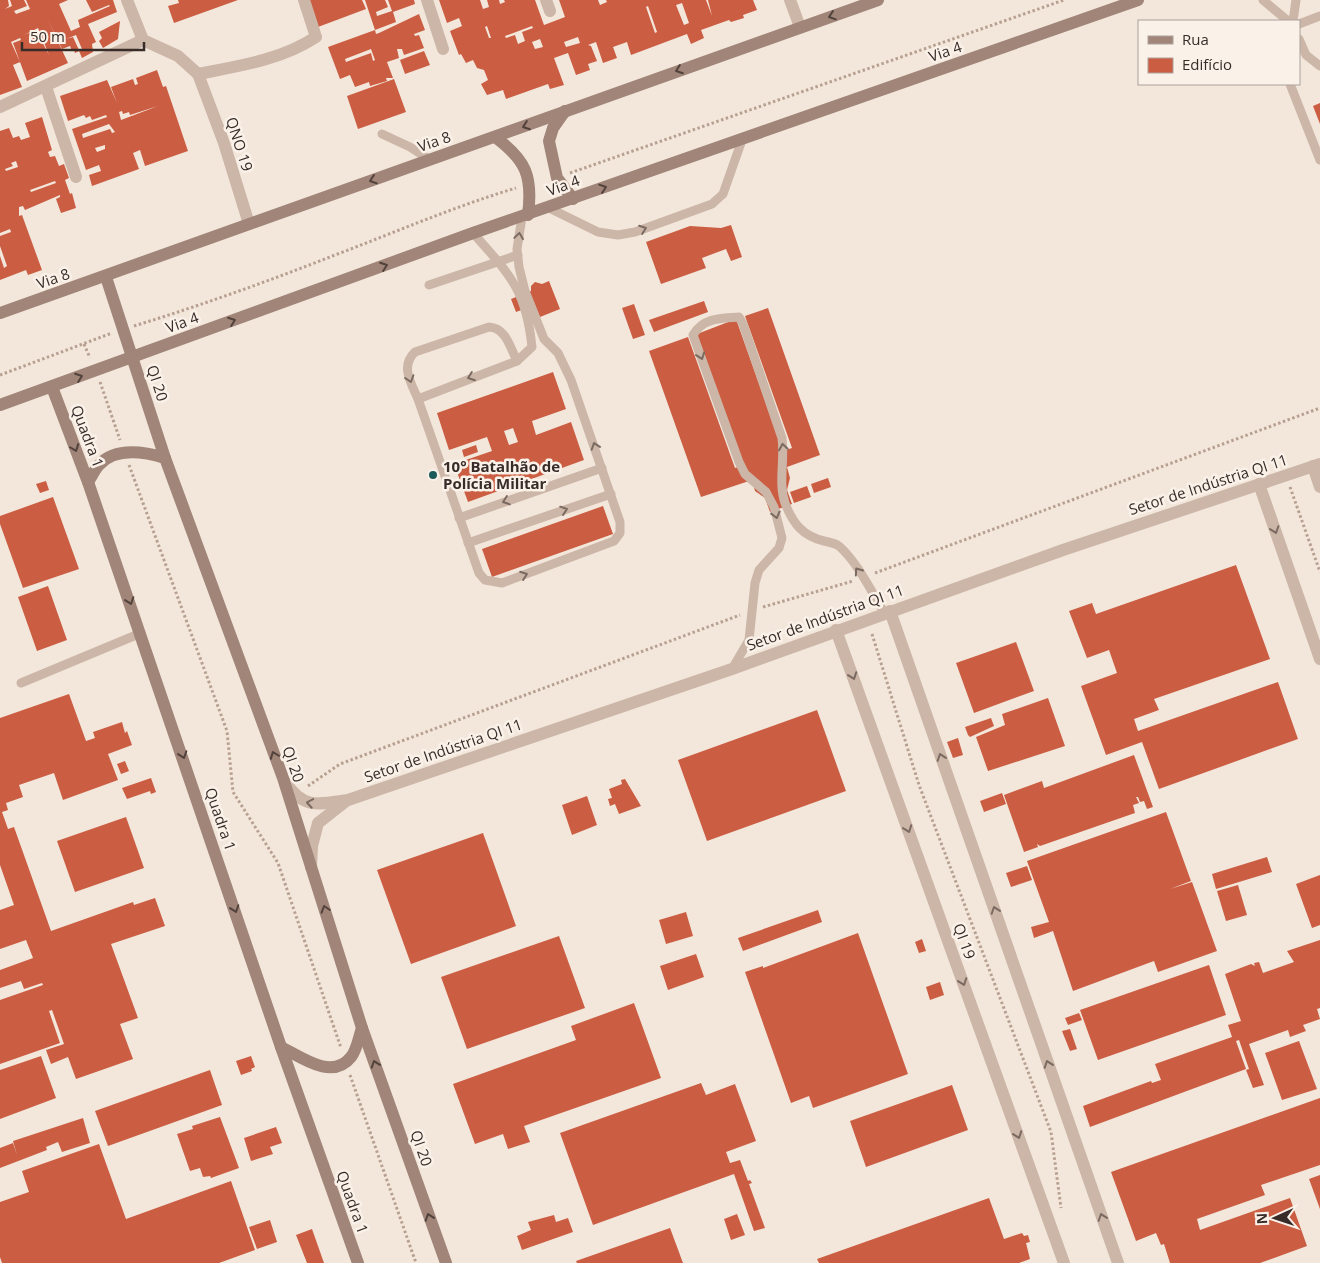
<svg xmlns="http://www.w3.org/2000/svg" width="1320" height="1263" font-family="'Open Sans',sans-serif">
	<rect width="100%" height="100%" fill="#f3e7dc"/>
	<g fill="#cb5d42" fill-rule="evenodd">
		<path d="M0,0H8L9,6L5,9L12,6L10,0H24L27,6L14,11L16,14L30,9L26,0H68L59,4L71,31L80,27L78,20L110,6L109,5L92,12L86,0H113L117,12L88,24L96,42L92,44L93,52L82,58L79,51L75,53L74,50L72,51L70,46L62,49L48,20L68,63L27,81L13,43L21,40L20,38L11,42L20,62L13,65L22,87L0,95ZM38,28L49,55L36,30L24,35ZM76,35L82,49L79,50L73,37L66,39Z"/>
		<polygon points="178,0 238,0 174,23 168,6 179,3"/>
		<polygon points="308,0 362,0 366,9 318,27"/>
		<polygon points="365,0 385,0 388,7 376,12 377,16 392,11 388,0 414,0 415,4 393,12 396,22 375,30"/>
		<path d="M439,0H480L483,9L489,7L487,0H499L500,4L505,2L504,0H535L544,25L565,17L559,0H598L600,5L607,2L606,0H706L712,16L708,0H753L757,10L743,15L744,18L731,22L729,20L701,30L704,38L691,44L687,34L631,55L627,42L613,47L617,58L603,63L596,42L588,45L591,46L597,61L588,64L590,70L576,75L568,53L554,58L564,85L550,89L548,84L506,99L503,90L487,95L481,84L488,80L484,70L477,68L473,60L466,63L461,54L459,55L450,31L462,26L459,18L447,23ZM682,3L689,23L684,25L676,5ZM648,6L657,32L655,33L646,7ZM487,26L491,38H489L485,27ZM532,26L533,28L522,32L525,41L518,44L515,35L506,38L505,36ZM578,37L580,43L566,47L564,42ZM540,39L543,47L535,49L532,42Z"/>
		<path d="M419,14L425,30L414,34L415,36L419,35L424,48L404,55L402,49H397L399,58L387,62L393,78H386L387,81L370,86L369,82L355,87L350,75L340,79L328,47L375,30L376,34L379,33ZM371,49L375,60L373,61L371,53L346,62L345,59Z"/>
		<polygon points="120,21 118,39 103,48 99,41 102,38 99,32"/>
		<polygon points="424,51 430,65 405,74 400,60"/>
		<path d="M157,70L163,87L166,86L188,151L145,166L140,150L133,153L139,169L92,186L89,175L101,171L99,165L86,170L72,129L107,117L106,115L92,120L90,116L86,118L84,115L68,121L60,96L107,80L117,103L111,87L133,79L135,85L138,84L136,78ZM158,106L121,120L119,112L122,111L123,114L129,112L130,115ZM109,124L115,132L112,133L110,129L83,138L82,134ZM105,145V149L97,152L95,148Z"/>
		<polygon points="394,79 406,112 358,129 347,96"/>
		<polygon points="1320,103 1320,124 1313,106"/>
		<path d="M42,117L52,150L48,152L50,157L55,156L59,166L64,164L69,178L65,180L70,194L72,193L76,208L61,213L56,199L60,197V195L25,210L23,206L19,207V216L22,215L42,270L28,275L26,270L0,280V256L4,268L7,266L0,246V236L11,232L10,229L0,233V131L9,128L13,138L19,136L21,140L30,137L25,123ZM16,161L18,167L6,171L5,169L13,166L11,163ZM55,181L56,183L31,192L30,190Z"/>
		<polygon points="731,225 742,257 731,261 726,249 702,258 706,268 661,284 646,242 690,226 721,228"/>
		<polygon points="549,281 560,309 540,317 535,305 516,312 511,299 531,291 531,286 535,282 542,284"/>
		<polygon points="704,301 708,312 654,332 649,320"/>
		<polygon points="634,304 645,335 633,339 622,308"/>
		<polygon points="768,308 820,455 787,467 790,478 787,490 792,504 770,512 765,498 755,491 752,480 701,497 649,351 688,337 735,468 743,465 697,334 736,319 783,451 792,448 745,316"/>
		<path d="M553,372L566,409L532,421L536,435L571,422L584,460L468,502L454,464L492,451L487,437L449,450L437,413ZM513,428L518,442L509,445L504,431Z"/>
		<polygon points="476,445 478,452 464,457 462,450"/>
		<polygon points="828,478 831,487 814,493 811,484"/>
		<polygon points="46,481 49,490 40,493 36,484"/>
		<polygon points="807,486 811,497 794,503 790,492"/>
		<polygon points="53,497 79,569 23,588 0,524 0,516"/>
		<polygon points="603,506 613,534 492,577 482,549"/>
		<polygon points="1236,565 1270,659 1154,699 1159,710 1134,719 1138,731 1278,682 1298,739 1159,789 1142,742 1106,755 1081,686 1117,673 1109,650 1087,658 1069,611 1092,603 1096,614"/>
		<polygon points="48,586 67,640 37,651 18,597"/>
		<polygon points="1016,642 1034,691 974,713 956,663"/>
		<polygon points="69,694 86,741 95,738 93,732 122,722 125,733 127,731 132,745 108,754 118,780 63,800 54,773 19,785 23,797 6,803 8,810 2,812 8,829 14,827 51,931 133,902 134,905 155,898 165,926 111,944 138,1018 120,1024 133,1059 76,1079 68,1057 51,1064 46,1050 64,1044 52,1010 49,1011 60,1043 0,1064 0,1000 43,985 42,983 24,989 21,981 0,988 0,970 33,958 26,940 0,949 0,910 14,905 0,865 0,718"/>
		<polygon points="1048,698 1065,746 988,771 976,737 1005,725 1002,714"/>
		<polygon points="817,710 846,791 707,841 678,760"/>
		<polygon points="991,718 994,726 970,737 968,735 965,727"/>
		<polygon points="958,738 963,755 953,758 947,742"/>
		<polygon points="1134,755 1153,807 1147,809 1144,801 1140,802 1138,797 1136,797 1139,803 1133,805 1135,813 1040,846 1037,844 1038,847 1024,852 1004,795 1042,781 1044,788"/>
		<polygon points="125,761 129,771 121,774 117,764"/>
		<polygon points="151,778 156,792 151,794 150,791 127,799 122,788"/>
		<polygon points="625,779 641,806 619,814 615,804 610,806 608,799 612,798 609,789 622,784 621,780"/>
		<polygon points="1002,793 1006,804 984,812 980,801"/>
		<polygon points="587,796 597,825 572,835 562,805"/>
		<polygon points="1166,812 1191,881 1170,889 1192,882 1217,951 1158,972 1154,961 1073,991 1053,931 1034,938 1031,927 1049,922 1027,861"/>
		<polygon points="126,817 144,868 75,892 57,841"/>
		<polygon points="483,833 516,926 411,964 377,870"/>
		<polygon points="1267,857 1272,872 1216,889 1212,874"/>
		<polygon points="1027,866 1032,880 1011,887 1006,873"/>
		<polygon points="1320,875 1320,925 1312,928 1296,884"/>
		<polygon points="1238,885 1247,915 1226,921 1217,891"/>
		<polygon points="818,910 822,922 743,951 738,938"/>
		<polygon points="686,912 693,936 666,944 659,920"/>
		<polygon points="858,933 908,1074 813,1108 809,1096 791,1103 745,972 763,966 763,968"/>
		<polygon points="559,936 585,1008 467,1049 441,977"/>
		<polygon points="922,939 926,951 919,953 915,942"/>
		<polygon points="1320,940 1320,1008 1317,1009 1320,1019 1303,1025 1306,1031 1290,1037 1288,1030 1249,1044 1264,1085 1253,1088 1246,1070 1249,1069 1239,1040 1236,1041 1246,1069 1090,1127 1083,1106 1151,1081 1152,1083 1161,1080 1155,1064 1232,1037 1228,1025 1241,1021 1225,974 1251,964 1255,966 1254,963 1259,962 1263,973 1294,962 1287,951"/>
		<polygon points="696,954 704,977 668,990 660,966"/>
		<polygon points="1209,965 1226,1015 1098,1060 1080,1010"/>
		<polygon points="940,982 944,995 930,1000 926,987"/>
		<polygon points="634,1003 661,1078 524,1126 530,1142 508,1149 503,1134 475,1144 453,1084 576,1040 571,1026"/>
		<polygon points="1079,1013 1082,1020 1068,1025 1065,1018"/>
		<polygon points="1070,1029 1077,1049 1070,1051 1062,1031"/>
		<polygon points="1299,1041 1317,1089 1282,1100 1265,1053"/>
		<polygon points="41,1056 56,1098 0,1119 0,1070"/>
		<polygon points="251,1056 255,1067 251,1069 252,1071 241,1075 236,1061"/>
		<polygon points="210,1070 222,1105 108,1146 95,1111"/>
		<polygon points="701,1083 706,1095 735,1084 756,1141 726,1152 730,1163 740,1160 748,1181 750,1180 752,1183 749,1184 765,1228 754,1231 734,1174 593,1225 560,1133"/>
		<polygon points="952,1085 968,1130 866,1167 850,1121"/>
		<polygon points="1320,1098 1320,1165 1261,1185 1265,1195 1197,1219 1200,1230 1290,1198 1307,1246 1260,1263 1170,1263 1164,1244 1161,1245 1156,1233 1136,1241 1111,1172"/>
		<polygon points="220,1117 239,1168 211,1178 210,1176 203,1177 200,1168 190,1171 177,1134 193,1129 192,1126"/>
		<polygon points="83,1118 90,1143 62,1152 58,1142 46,1147 47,1150 0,1168 0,1148 13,1143 17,1155 13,1141"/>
		<polygon points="276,1127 282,1143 270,1147 273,1154 251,1161 244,1138"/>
		<polygon points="99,1144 126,1219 231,1181 255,1250 219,1263 2,1263 0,1257 0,1202 29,1192 22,1171"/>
		<polygon points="1320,1175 1320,1209 1309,1179"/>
		<polygon points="989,1198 1004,1239 1022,1233 1024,1236 1028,1235 1030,1242 1026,1243 1030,1259 1019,1263 819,1263 817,1259"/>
		<polygon points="737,1214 745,1235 731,1240 724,1219"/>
		<polygon points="554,1215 556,1222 568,1218 573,1232 522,1250 517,1236 531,1230 528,1222"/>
		<polygon points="270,1220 277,1242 257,1249 249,1227"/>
		<polygon points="670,1228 683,1263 577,1263 576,1261"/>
		<polygon points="312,1229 324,1263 307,1263 296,1235"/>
	</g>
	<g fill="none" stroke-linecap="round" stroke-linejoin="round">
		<g stroke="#b8a091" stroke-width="3" stroke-dasharray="2.5 2.5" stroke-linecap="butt">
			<polyline points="570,173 1064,0"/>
			<path d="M134,326C202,305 269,281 335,255C396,232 453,207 516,188"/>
			<polyline points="84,344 90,358"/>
			<polyline points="0,375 112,333"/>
			<polyline points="100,382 120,440"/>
			<polyline points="129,465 227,731 233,792 278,863 341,1048"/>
			<polyline points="1290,487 1320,572"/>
			<polyline points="875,573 1320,408"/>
			<polyline points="763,607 853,581"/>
			<polyline points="872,634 919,785 1051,1132 1061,1208"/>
			<polyline points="308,786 340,764 740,615"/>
			<polyline points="350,1075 416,1263"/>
		</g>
		<g stroke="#ccb6a7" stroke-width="9">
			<polyline points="1263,0 1288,21"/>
			<polyline points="1293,21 1296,0"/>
			<polyline points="1299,24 1320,16"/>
			<polyline points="1299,39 1306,55 1320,66"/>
			<polyline points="1290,84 1320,160"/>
			<polyline points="382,134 410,147 430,160"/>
			<polyline points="549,208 598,232 618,235 635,232 712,204 723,194 742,140"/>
			<path d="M473,233C510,275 526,289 532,347L517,361L418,399L479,573L485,580L502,583L614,541L620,533V522L571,380L558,353L544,339L525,291L519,267L517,249L522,217"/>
			<polyline points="429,285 518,255"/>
			<path d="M418,399C411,383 400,366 415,352L489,327C506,328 510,347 517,361"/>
			<polyline points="459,518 602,468"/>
			<polyline points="468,543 611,494"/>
			<path d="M732,669L749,640L755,583L759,570L779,548L782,538L774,507L766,492L745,474L739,462L693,335C703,318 720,318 739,317L743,324L782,438C785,460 778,483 785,503C793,524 803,536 824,541C829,542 835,543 839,546C858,563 871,591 884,612"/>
			<polyline points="21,683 141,633"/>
		</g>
		<g stroke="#ccb6a7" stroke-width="12">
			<polyline points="127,0 143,40 178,56 198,74 224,143 249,224"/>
			<polyline points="427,0 443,49"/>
			<polyline points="546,0 550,11"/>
			<polyline points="790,0 800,27"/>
			<path d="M198,74C239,66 281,60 316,37L304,0"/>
			<polyline points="46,87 76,177"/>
			<polyline points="0,107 143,40"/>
			<polyline points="1313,466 1320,487"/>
			<polyline points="1259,484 1320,659"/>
			<polyline points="890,611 1118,1263"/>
			<polyline points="836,630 1064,1263"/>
			<path d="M286,783C304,810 320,804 348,800L732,669L1063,550L1320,464"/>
			<polyline points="311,867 312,846 318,823 346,801"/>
		</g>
		<g stroke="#a08578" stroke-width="12">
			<polyline points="565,111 553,128 549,141 557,178 573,199"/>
			<path d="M495,137C526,160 533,176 528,215"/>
			<polyline points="106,277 165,458 283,778 362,1028 446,1263"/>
			<polyline points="0,313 878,0"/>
			<polyline points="52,387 88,482 281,1047 358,1263"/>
			<polyline points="0,405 473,233 1138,0"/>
			<path d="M88,482C92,476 95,469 99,465C115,447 145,452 165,458"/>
			<path d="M281,1047C301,1057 332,1081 351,1057C357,1050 359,1036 362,1028"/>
		</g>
	</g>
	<defs><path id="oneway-chevron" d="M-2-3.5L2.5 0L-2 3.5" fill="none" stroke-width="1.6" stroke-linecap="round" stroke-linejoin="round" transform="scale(1.25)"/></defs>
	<g stroke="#52423c">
		<use href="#oneway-chevron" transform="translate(832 16) rotate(161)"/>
		<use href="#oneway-chevron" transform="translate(679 70) rotate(160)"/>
		<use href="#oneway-chevron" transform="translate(526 126) rotate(160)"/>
		<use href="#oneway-chevron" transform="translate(373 180) rotate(161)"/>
		<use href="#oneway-chevron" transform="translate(603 188) rotate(-19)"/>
		<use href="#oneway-chevron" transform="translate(384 266) rotate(-20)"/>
		<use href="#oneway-chevron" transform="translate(232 321) rotate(-20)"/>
		<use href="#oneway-chevron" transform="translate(79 377) rotate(-20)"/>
		<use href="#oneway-chevron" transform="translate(75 448) rotate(69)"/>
		<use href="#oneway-chevron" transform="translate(130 601) rotate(71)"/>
		<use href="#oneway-chevron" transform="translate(183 755) rotate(71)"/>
		<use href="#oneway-chevron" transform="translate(274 755) rotate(-111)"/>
		<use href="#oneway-chevron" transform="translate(235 909) rotate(71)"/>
		<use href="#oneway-chevron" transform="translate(325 909) rotate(-108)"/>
		<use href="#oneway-chevron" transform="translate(375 1064) rotate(-109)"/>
		<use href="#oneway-chevron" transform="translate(429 1217) rotate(-109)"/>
	</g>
	<g stroke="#7b6a61">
		<use href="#oneway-chevron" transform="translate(643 229) rotate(-20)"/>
		<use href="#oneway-chevron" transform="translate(519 236) rotate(-82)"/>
		<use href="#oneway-chevron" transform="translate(701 356) rotate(70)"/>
		<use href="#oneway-chevron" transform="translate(471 377) rotate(160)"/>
		<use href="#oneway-chevron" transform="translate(410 379) rotate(72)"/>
		<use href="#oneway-chevron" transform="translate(595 446) rotate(-109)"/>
		<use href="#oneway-chevron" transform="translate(783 447) rotate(-99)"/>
		<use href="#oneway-chevron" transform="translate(506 501) rotate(161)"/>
		<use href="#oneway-chevron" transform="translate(564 510) rotate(-19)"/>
		<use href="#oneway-chevron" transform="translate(776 515) rotate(76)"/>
		<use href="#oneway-chevron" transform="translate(1275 530) rotate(71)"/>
		<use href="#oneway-chevron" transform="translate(858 571) rotate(-125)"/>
		<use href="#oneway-chevron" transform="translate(524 575) rotate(-20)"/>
		<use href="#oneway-chevron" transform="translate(853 676) rotate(70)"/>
		<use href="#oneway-chevron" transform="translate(941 757) rotate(-109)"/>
		<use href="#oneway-chevron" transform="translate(310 803) rotate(-170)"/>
		<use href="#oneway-chevron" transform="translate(908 829) rotate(70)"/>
		<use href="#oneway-chevron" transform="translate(995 910) rotate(-109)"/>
		<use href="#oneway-chevron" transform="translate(963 982) rotate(70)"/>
		<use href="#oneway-chevron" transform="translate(1048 1064) rotate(-109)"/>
		<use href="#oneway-chevron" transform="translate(1018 1135) rotate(70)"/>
		<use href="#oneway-chevron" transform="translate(1102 1217) rotate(-109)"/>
	</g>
	<circle fill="#1b5b5c" stroke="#faf1e9" stroke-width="2" cx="433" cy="475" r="5"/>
	<g text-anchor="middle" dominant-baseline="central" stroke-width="5" stroke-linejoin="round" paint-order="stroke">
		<g font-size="15" fill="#382c28" stroke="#faf1e9">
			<text transform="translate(945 51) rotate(-19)">Via 4</text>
			<text transform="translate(434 141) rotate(-19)">Via 8</text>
			<text transform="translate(240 144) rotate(72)">QNO 19</text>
			<text transform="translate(563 185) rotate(-20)">Via 4</text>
			<text transform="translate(53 278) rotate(-19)">Via 8</text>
			<text transform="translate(182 322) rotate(-20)">Via 4</text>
			<text transform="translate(158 383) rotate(72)">QI 20</text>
			<text transform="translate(88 436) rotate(69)">Quadra 1</text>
			<text transform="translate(1208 484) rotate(-18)">Setor de Indústria QI 11</text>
			<text transform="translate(825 617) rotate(-20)">Setor de Indústria QI 11</text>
			<text transform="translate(443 750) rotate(-19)">Setor de Indústria QI 11</text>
			<text transform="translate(294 764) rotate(71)">QI 20</text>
			<text transform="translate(221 819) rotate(71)">Quadra 1</text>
			<text transform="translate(965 941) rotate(70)">QI 19</text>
			<text transform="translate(422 1148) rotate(71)">QI 20</text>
			<text transform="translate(353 1202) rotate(70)">Quadra 1</text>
		</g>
		<g font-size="15" font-weight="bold" fill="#382c28" stroke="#faf1e9" text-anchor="start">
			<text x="443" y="466">10° Batalhão de<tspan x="443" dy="17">Polícia Militar</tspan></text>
		</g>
	</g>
	<rect x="1138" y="20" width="162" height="65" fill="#faf1e9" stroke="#aca29c"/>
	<rect x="1148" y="36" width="25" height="8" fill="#a08578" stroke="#aca29c"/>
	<text x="1182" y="45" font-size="15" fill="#382c28">Rua</text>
	<rect x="1148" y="58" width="25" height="15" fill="#cb5d42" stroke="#aca29c"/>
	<text x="1182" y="70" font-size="15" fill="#382c28">Edifício</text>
	<g transform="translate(1275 1218) rotate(267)" stroke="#faf1e9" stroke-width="4" paint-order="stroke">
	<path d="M0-4L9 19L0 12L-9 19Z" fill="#382c28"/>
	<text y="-8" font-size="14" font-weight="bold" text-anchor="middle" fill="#382c28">N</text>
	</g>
	<path d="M22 42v8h122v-8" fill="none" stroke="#382c28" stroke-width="2.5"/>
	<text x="30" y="42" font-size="15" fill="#382c28" stroke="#faf1e9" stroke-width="4" paint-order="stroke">50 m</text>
</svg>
